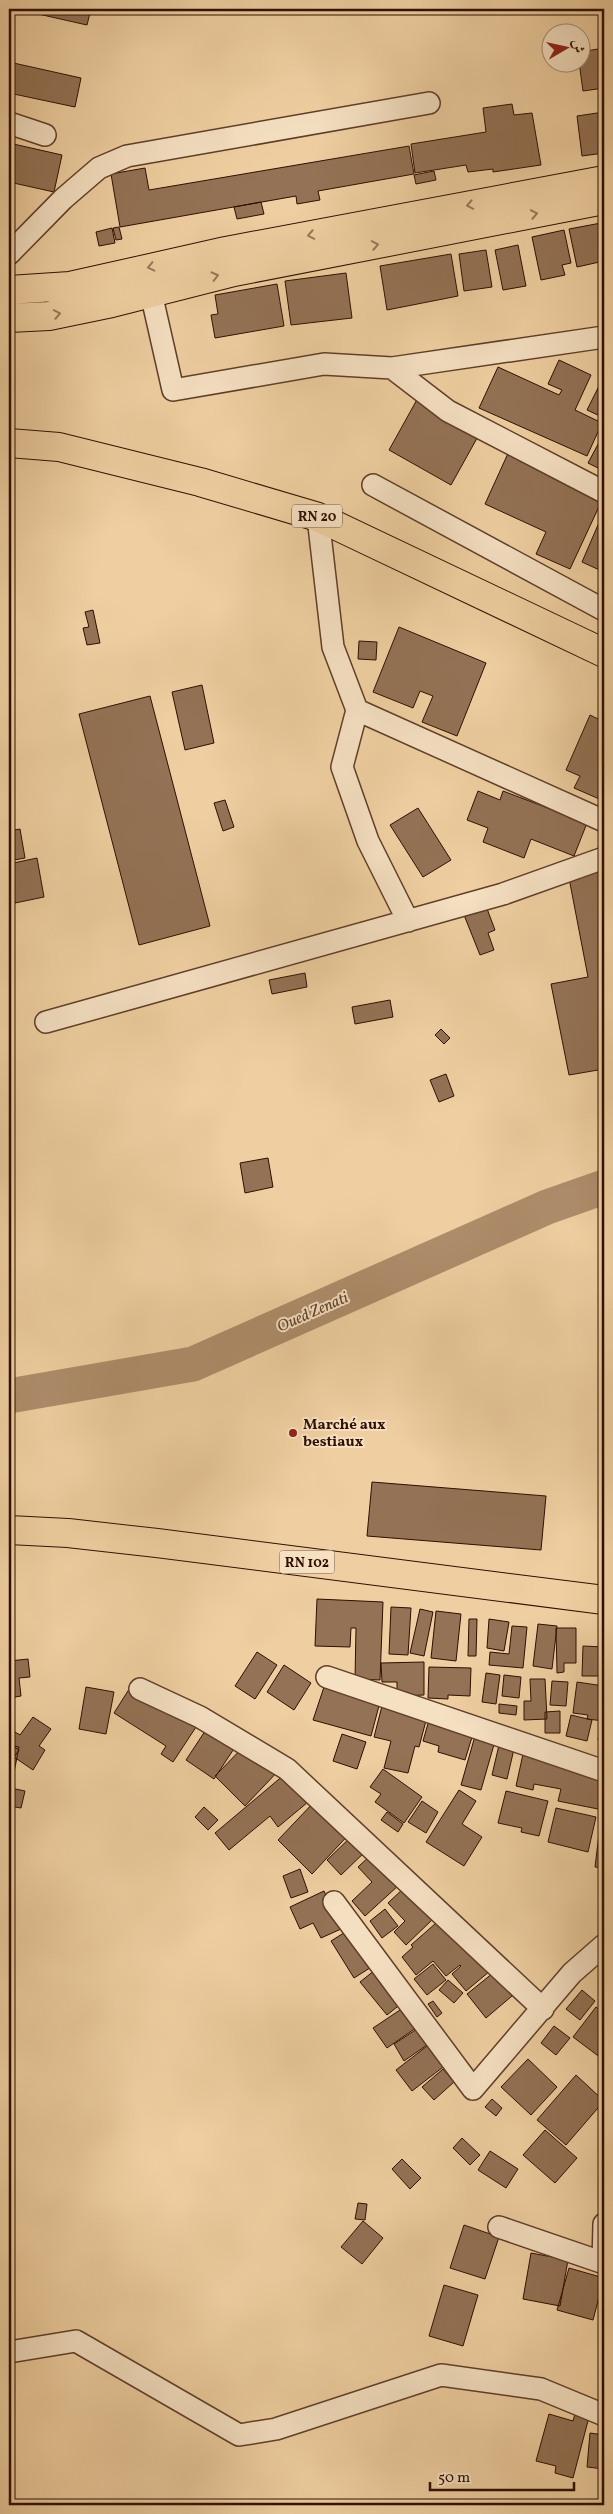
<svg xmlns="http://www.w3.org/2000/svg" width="613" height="2514" viewBox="0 0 613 2514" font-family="Vollkorn,Amiri,serif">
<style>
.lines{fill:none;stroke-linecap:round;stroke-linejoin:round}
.river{stroke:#ae8d6b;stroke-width:35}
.building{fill:#937255;stroke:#2f0e02}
.minor-casing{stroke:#5f3e2a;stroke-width:24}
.major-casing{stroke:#2f0e02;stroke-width:30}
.minor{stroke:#f5e0c2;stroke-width:21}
.major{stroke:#efcfa1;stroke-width:28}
.oneway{stroke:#997859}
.poi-dot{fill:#8f2418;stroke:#f5e0c2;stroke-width:2}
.labels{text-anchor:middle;stroke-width:4;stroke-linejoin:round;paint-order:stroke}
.shield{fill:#f5e0c2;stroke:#6a4d3c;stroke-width:1}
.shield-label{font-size:14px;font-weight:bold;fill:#2f0e02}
.poi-label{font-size:15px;font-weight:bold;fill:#2f0e02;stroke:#f5e0c2;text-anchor:start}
.water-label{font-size:16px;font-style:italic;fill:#62412c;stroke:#f5e0c2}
</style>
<rect width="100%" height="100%" fill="#efcfa1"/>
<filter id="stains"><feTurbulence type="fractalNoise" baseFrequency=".004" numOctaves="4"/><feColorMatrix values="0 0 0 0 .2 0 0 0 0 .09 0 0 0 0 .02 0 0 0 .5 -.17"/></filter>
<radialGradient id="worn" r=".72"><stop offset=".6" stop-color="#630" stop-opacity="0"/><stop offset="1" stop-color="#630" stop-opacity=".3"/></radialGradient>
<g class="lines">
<path class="river" d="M9 1396 193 1364 547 1207 604 1187"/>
</g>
<path class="building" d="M16 9H91L87 25Z
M604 48V88L583 91 579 62H580V52Z
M9 62 81 78 75 107 9 93Z
M512 104 514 115 532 113 541 165 493 172V169L468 172 466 165 415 173 411 144 486 132 483 108Z
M604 112V153L582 156 577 116Z
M9 143 62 155 54 192 9 182Z
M409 146 414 174 318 191 320 200 297 204 296 196 120 227 111 174 145 168 149 190Z
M434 171 436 180 416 184 414 175Z
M261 202 264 214 237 219 234 207Z
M601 223 604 240V261L577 267 569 229Z
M119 227 122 239 116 240 113 228Z
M112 228 115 243 99 246 96 232Z
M564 230 571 263 562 265 565 275 541 280 532 237Z
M518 245 526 286 503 290 495 250Z
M486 250 492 287 464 291 459 254Z
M451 254 458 296 387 310 380 266Z
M346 273 352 318 291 325 285 281Z
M277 284 284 326 215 338 211 315 218 314 215 295Z
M559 360 591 375 575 410 602 423 587 456 479 408 498 367 559 395 562 390 548 384Z
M602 380 604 381V413L602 412 600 416 587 410Z
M419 396 481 431 451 485 389 450Z
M604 433V471L588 463Z
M510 449 603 498 570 569 536 554 546 532 485 504Z
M604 511V572L582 562Z
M93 610 100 643 87 645 83 628 89 627 85 612Z
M399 627 486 663 457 736 422 722 433 696 420 691 413 708 373 692Z
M359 641 377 642 376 660 358 659Z
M202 685 214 743 185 750 172 692Z
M150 696 210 926 139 945 79 714Z
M590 715 604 722V801L574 788 580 776 566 770Z
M478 791 500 800 503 791 587 823 574 856 531 839 524 858 483 842 488 828 467 820Z
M225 800 234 827 223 831 214 803Z
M418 808 451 860 423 877 390 825Z
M20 829 25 858 9 861V831Z
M37 858 44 897 15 903 9 864Z
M604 871V887L600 888 604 911V1069L569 1075 551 984 588 977 569 878Z
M486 906 495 930 488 933 494 950 480 955 464 915Z
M305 973 307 987 272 994 269 980Z
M390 1000 393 1017 355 1024 352 1007Z
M441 1029 450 1038 444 1044 435 1035Z
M446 1074 454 1096 439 1102 430 1080Z
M268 1158 273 1187 245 1193 240 1163Z
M372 1482 546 1496 541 1550 367 1536Z
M317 1599 383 1602 380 1680 355 1679 356 1628H351L350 1647 315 1646Z
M391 1607 411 1608 408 1655 389 1654Z
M420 1609 433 1612 424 1656 410 1653Z
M436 1611 461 1614 456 1661 431 1658Z
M469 1619H477L476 1656H468Z
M489 1619 509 1622 504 1651 487 1648Z
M538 1624 557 1626 552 1669 533 1666Z
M512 1626 527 1627 523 1668 489 1665 490 1652 509 1654Z
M556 1628H576V1663H564V1672L557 1673Z
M583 1646 604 1647V1676H582Z
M257 1652 277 1665 255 1699 235 1686Z
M28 1659 30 1677 19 1678 21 1696 9 1698V1661Z
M424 1662V1695L397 1696V1682H382L381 1663Z
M284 1665 311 1683 294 1710 267 1692Z
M429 1667 471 1668 470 1696 448 1695V1699L428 1698Z
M486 1673 500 1675 496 1704 482 1702Z
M504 1675 521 1677 519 1698 502 1696Z
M530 1679H545L547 1719 524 1720V1701H531Z
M552 1681 568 1682 566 1706 550 1705Z
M577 1682 604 1686V1721L587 1719 588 1715 573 1713Z
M133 1683 198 1724 173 1762 161 1754 166 1746 114 1713Z
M86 1687 114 1692 106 1734 79 1729Z
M324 1687 380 1702 371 1736 313 1720Z
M499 1704 517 1706 516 1715 499 1713Z
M382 1706 427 1717 419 1747 415 1746 408 1773 384 1768 391 1741 374 1737Z
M560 1711V1733H545V1712Z
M571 1715 592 1720 587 1741 566 1736Z
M33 1717 51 1729 39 1746 45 1750 33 1770 14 1757 19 1750 9 1744V1741L15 1732 20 1735Z
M213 1719 241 1738 214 1779 186 1760Z
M429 1720 473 1734 465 1760 438 1752 439 1746 423 1741Z
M600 1727 604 1728V1740H598Z
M342 1734 366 1742 357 1769 333 1761Z
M475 1736 495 1741 481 1790 461 1785Z
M251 1739 281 1768 245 1806 215 1776Z
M9 1745 19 1747 11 1788 25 1791 21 1808 9 1806Z
M499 1745 514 1749 507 1779 492 1775Z
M523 1754 604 1780 603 1810 558 1801 561 1789 534 1784 533 1790 516 1786Z
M291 1769 314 1797 278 1827 270 1816 229 1850 215 1833Z
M383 1769 422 1797 404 1823 375 1802 381 1794 370 1787Z
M459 1790 476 1801 462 1824 482 1837 464 1866 426 1842Z
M506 1791 548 1801 539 1836 521 1832 522 1828 498 1823Z
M315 1801 353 1830 312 1874 278 1840Z
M422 1801 438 1812 426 1833 408 1822Z
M204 1807 218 1820 208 1830 195 1817Z
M556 1808 596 1817 588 1852 548 1842Z
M387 1812 403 1824 398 1832 381 1820Z
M600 1826 604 1827V1868L595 1867Z
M354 1834 368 1849 341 1875 327 1860Z
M372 1854 399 1885 365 1916 352 1901 372 1882 358 1867Z
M300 1869 308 1892 291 1898 283 1876Z
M404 1888 433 1919 406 1945 394 1932 405 1921 388 1903Z
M324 1891 341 1929 321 1938 313 1923 300 1929 290 1907Z
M385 1909 398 1926 382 1938 370 1921Z
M444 1916 490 1971 466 1991 452 1974 461 1966 460 1965 446 1976 433 1961 416 1975 402 1957 413 1947 411 1945Z
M350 1929 373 1966 354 1978 331 1941Z
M433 1964 446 1980 427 1995 414 1979Z
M375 1970 402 2003 387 2015 360 1982Z
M493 1973 512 1996 486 2018 467 1994Z
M448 1980 463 1993 454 2003 439 1990Z
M582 1990 595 2001 580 2020 566 2009Z
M433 2001 442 2013 437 2017 428 2004Z
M406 2006 420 2025 387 2048 373 2028Z
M596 2007 604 2013V2054L601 2058 573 2037Z
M554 2026 570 2038 556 2055 541 2043Z
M417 2029 427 2045 404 2061 394 2044Z
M431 2043 447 2064 412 2091 396 2070Z
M528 2059 557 2087 531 2115 501 2087Z
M443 2069 454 2082 434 2100 422 2087Z
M576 2075 604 2101 566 2145 537 2120Z
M492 2099 502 2108 496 2116 485 2107Z
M545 2130 577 2158 555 2183 523 2155Z
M462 2138 480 2155 470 2165 453 2148Z
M490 2151 518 2169 506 2188 478 2170Z
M402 2159 421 2178 410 2189 392 2169Z
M358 2203 367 2204 365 2220 355 2219Z
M363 2221 383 2238 362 2264 341 2247Z
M464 2225 499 2237 485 2279 450 2268Z
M531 2253 568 2260 560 2306 523 2299Z
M569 2268 604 2278 593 2320 557 2310Z
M444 2285 478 2295 463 2346 429 2336Z
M549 2414 573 2421 575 2414 589 2417 573 2478 555 2473 556 2466 536 2461Z
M590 2433 604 2435V2469L587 2467Z"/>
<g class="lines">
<defs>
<path id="minor" d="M9 123 45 135
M9 254 63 199 99 168 127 156 429 103
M151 293 173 390 324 364 392 368 604 337
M392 368 448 411 604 492
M373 485 604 610
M318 517 333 647 357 710 604 821
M357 710 342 767 368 841 408 921
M46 1022 503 894 604 858
M327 1677 604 1771
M140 1689 200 1717 287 1769 543 2009
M334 1902 473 2089 572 1973 604 1945
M499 2227 604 2263
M603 2262 604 2224
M9 2352 76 2341 239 2435 276 2429 441 2375 541 2389 604 2415"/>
<path id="major" d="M9 290 70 286 226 251 604 180
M9 318 49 316 112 303 234 272 604 200
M9 443 59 447 200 482 318 517 604 653
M9 1530 68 1533 157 1543 604 1600"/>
</defs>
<use href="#minor" class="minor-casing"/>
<use href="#major" class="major-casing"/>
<use href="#minor" class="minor"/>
<use href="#major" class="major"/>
</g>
<defs><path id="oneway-chevron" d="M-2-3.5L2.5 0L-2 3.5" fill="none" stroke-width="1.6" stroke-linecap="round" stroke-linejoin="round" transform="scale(1.25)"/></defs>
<g class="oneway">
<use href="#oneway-chevron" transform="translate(470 205) rotate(169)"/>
<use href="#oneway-chevron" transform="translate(534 214) rotate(-11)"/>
<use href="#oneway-chevron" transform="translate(311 235) rotate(169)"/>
<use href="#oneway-chevron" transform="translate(375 245) rotate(-11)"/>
<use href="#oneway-chevron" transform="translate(151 267) rotate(167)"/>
<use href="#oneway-chevron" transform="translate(215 276) rotate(-14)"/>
<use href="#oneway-chevron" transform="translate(57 314) rotate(-11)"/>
</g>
<circle class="poi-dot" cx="293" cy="1433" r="5"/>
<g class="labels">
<g class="shield">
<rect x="292" y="504.5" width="50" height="23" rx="4"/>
<rect x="279.5" y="1550.5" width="55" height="23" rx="4"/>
</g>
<g class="shield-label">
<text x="317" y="521">RN 20</text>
<text x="307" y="1567">RN 102</text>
</g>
<g class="poi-label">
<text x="303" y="1429">Marché aux<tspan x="303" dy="17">bestiaux</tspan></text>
</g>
<g class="water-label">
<text transform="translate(312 1311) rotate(-24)" y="6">Oued Zenati</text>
</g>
</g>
<rect width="613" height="2514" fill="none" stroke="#efcfa1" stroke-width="30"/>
<rect x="10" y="10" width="593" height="2494" fill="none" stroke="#2f0e02" stroke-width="2.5"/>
<rect x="15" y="15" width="583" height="2484" fill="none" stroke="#2f0e02"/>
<g transform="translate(566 48) rotate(81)"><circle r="24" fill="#f5e0c2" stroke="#a68c75"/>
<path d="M0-4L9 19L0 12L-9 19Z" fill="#8f2418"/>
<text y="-8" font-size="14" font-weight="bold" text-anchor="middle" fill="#2f0e02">ش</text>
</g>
<path d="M430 2482v8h144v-8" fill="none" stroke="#2f0e02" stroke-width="2.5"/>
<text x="438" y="2482" font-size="15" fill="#2f0e02" stroke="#f5e0c2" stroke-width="4" paint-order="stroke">50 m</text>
<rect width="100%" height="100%" filter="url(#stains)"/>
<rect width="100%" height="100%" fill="url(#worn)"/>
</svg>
